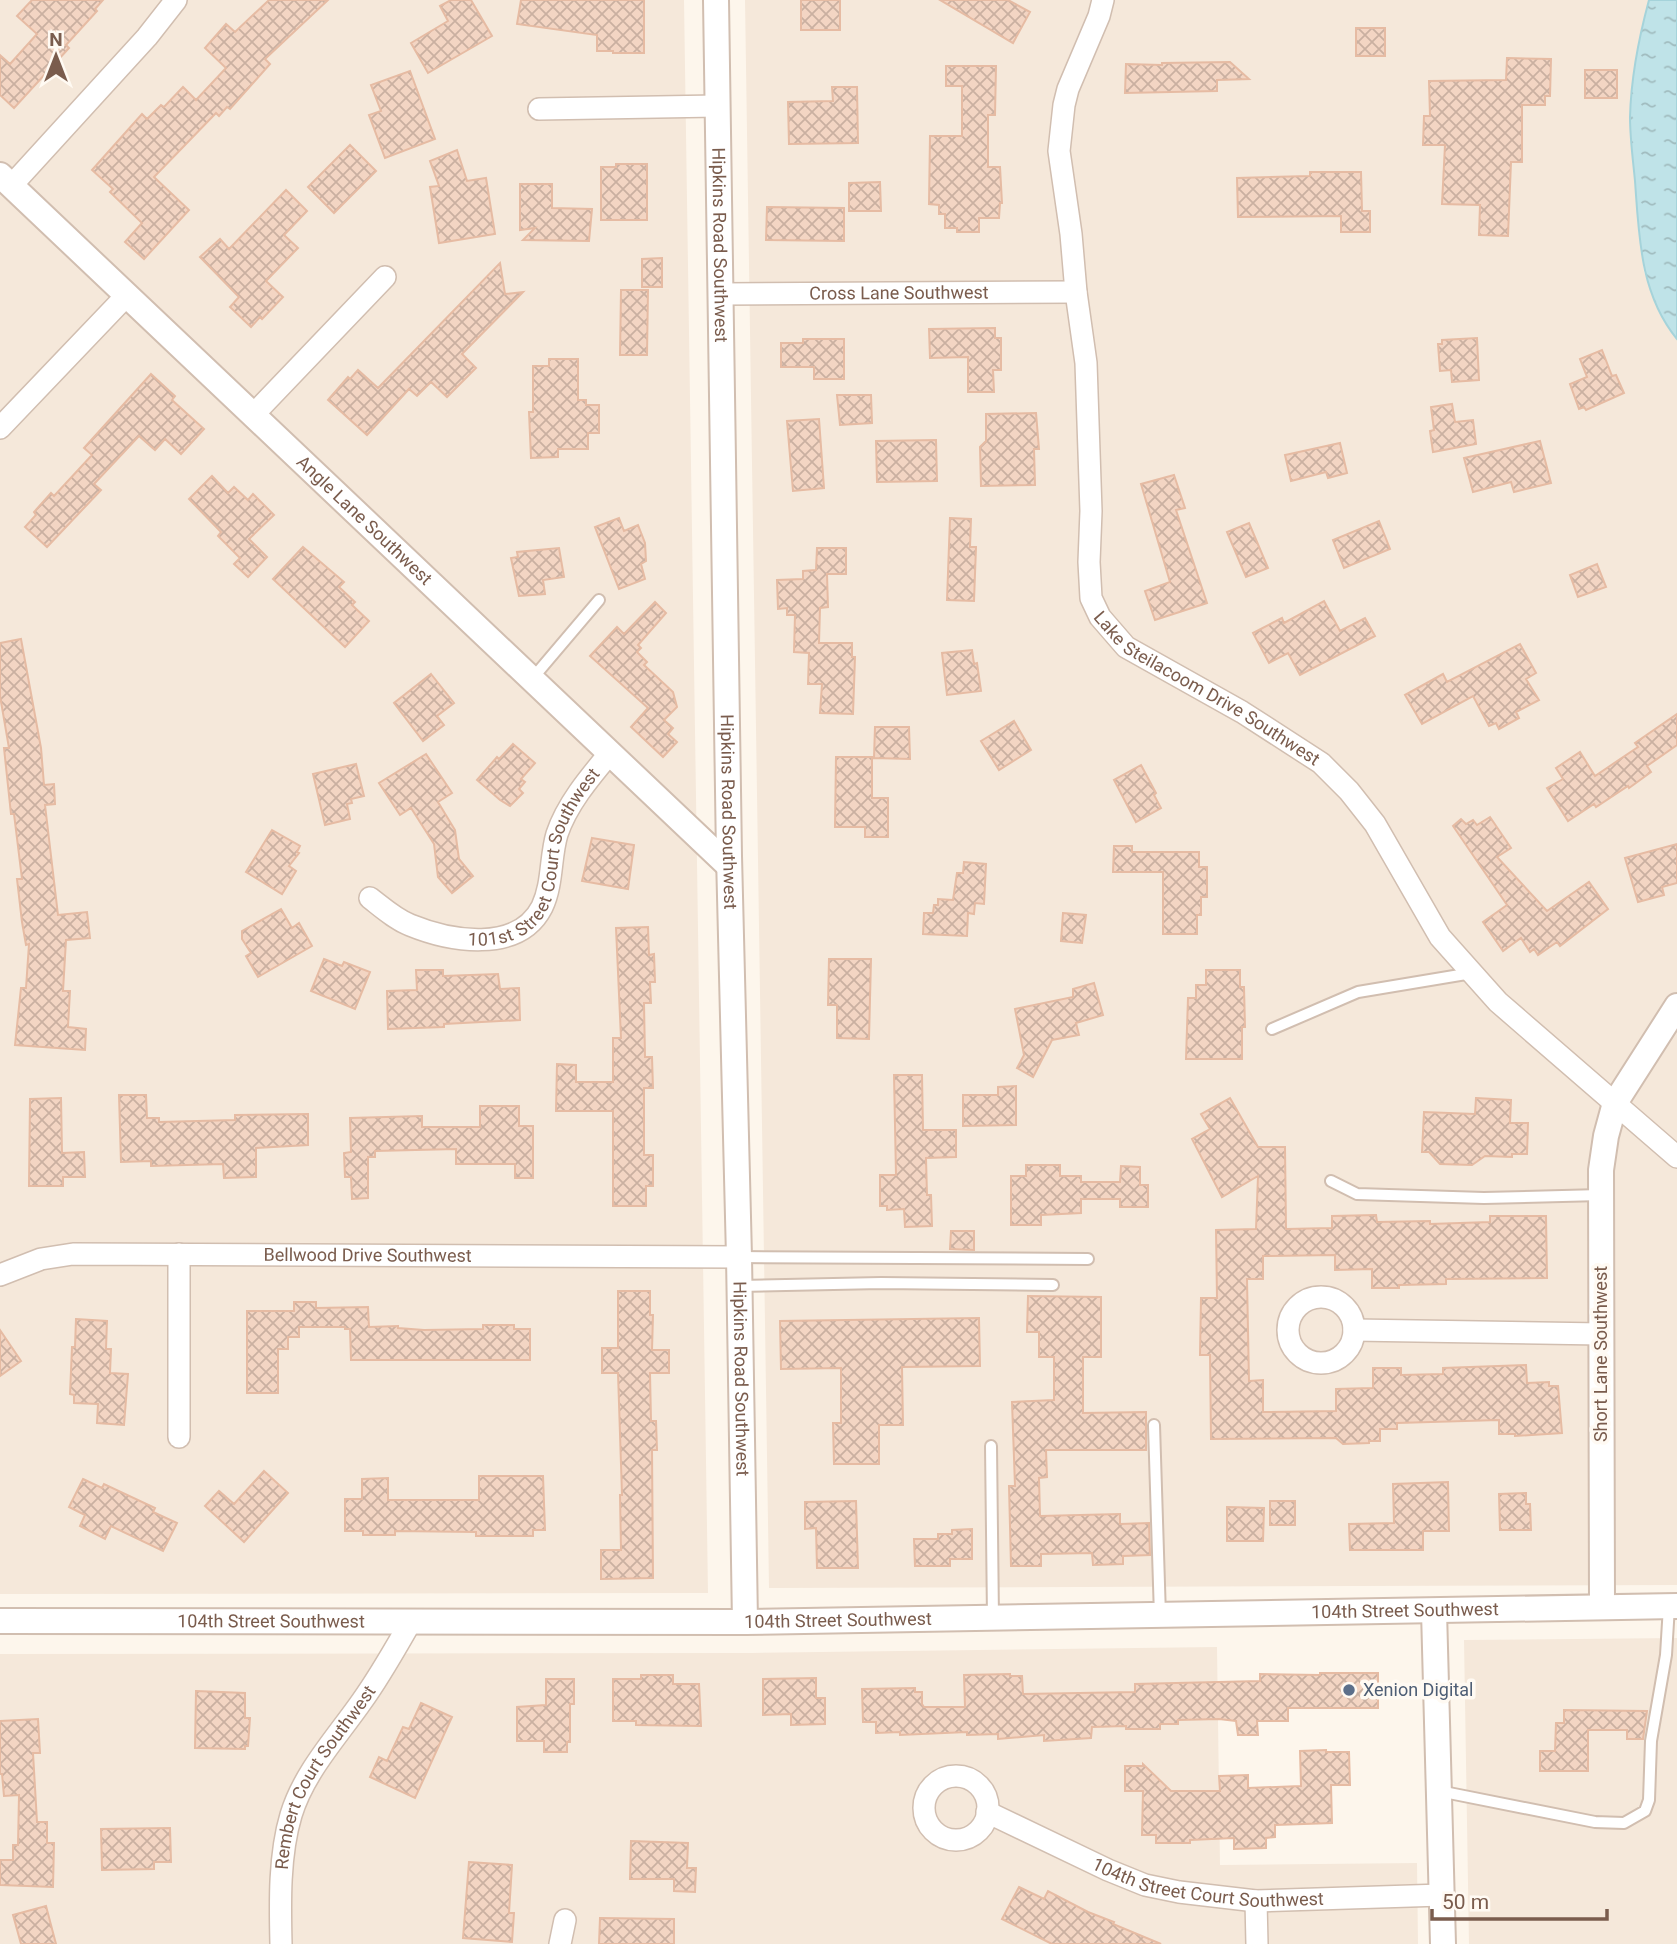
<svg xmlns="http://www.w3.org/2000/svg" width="1677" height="1944" viewBox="0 0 1677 1944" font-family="Roboto,sans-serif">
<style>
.residential{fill:#f5e8da}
.water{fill:url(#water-ripples);stroke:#a5d3da;stroke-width:2}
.building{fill:url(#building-cross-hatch);stroke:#e6bba3;stroke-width:2}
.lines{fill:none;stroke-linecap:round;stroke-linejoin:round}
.service-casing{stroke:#d1beb0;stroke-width:14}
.minor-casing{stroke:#d1beb0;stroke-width:24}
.tertiary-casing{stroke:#d1beb0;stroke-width:28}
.service{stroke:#fff;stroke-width:10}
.minor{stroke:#fff;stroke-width:21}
.tertiary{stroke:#fff;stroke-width:24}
.service-dot{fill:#5c6f8a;stroke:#fffaf3;stroke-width:2.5}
.labels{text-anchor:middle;stroke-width:7;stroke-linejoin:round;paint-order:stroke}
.street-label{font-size:18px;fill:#7a5c4d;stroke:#fffaf3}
.service-label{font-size:18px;fill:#4e5e75;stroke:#fffaf3;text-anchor:start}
</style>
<defs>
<pattern id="water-ripples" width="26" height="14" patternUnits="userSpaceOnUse" patternTransform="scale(1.75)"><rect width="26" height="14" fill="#bfe3e8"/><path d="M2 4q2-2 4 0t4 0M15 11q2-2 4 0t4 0" fill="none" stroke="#a0bbbe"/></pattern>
<pattern id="building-cross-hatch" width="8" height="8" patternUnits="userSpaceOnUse" patternTransform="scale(1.75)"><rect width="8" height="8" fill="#f3d5c3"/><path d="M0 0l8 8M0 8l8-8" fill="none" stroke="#cab0a1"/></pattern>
</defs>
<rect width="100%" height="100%" fill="#fdf6ec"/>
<path class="residential" d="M0 0H684L708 1593 0 1594Z
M745 0H1649L1637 55 1630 117 1639 235 1644 272 1667 326 1677 339V1585L769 1588Z
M1677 1638V1944H1469L1464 1640Z
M1217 1647 1220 1865 1417 1863 1418 1944H0V1654L752 1653Z"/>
<path class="water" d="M1649 0H1677V339C1640 294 1639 236 1635 181 1633 160 1630 138 1630 117 1631 78 1639 37 1649 0Z"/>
<path class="building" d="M32 0H103L95 9 97 11 66 45 69 48 14 108 0 95V55L10 64 37 34 17 16Z
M269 0H328L265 59 270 64 230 109 227 107 219 116 216 113 154 177 189 210 144 259 125 242 142 223 110 192 113 189 92 170 142 114 147 119 161 105 164 107 183 87 196 100 226 68 205 48 226 24 235 32Z
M451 0H471L492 36 428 73 411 43 448 21 440 6Z
M521 0H644V53H613V51H597V35L517 24Z
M801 0H840V30H801Z
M940 0H1008L1030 12 1013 43Z
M1356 28H1385V56H1356Z
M1507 58 1551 59 1550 96H1545V105H1522V162H1511L1508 236 1479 235 1480 205 1442 204 1445 145H1423L1424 116H1430L1429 81 1506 80Z
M1230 62 1249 79 1217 80V91L1125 93 1126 64 1162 65V63Z
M946 66H996L995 115H988V167H1000L1002 203H1000L999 218H979V232H957V228H945V214H939V205L929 204 930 136H962V86H946Z
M1585 70H1617V98H1585Z
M410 71 435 139 385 158 369 115 381 111 371 85Z
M832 87H857L858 143 789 144 788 102 833 101Z
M350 145 376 171 334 213 308 187Z
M457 150 467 181 486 178 495 234 439 243 430 187 439 186 430 161Z
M616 164H647V220H601V167H616Z
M1310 172H1361L1362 211H1370V232H1341V216L1238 217 1237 178 1310 176Z
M880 182 881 211H849V183Z
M520 184H552V208L592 209 589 241 523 240 535 228 520 230Z
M286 190 307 211 284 235 298 248 266 281 283 297 262 319 260 317 251 327 230 307 239 297 200 257 220 239 229 249Z
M767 207 844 208V241L766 240Z
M662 258V287H642V259Z
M500 263 505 294 523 292 462 354 476 368 447 397 431 382 417 396 409 389 367 435 328 400 348 377 350 379 358 370 378 388Z
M621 290H648L647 355H620Z
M995 328V338H1001V370H993L994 392H968V357L930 358 929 329Z
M1477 338 1479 380 1452 382 1451 370 1440 371 1438 344H1442V340Z
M803 339H844V379H814V367H781V343H803Z
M1602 350 1612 376 1616 375 1624 393 1586 410 1584 407 1579 409 1570 384 1587 377 1580 359Z
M549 359H578V400H586V405H599V433H588V449H558V457L531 458 529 412H533V366H549Z
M151 374 175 396 172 400 204 429 181 454 165 439 155 450 139 436 94 484 101 490 47 547 25 527 36 515 34 512 51 493 54 496 92 455 84 448Z
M837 395H871L872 423 840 425Z
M1452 404 1455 422 1473 420 1476 444 1433 452 1430 431 1434 430 1431 407Z
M1036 413 1039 449H1034L1035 485 981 486 980 447 986 441V414Z
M819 419 824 488 793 491 787 421Z
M936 440 937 481 877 482 876 441Z
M1540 441 1551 483 1514 492 1511 482 1473 492 1464 458Z
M1340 443 1347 473 1328 478 1326 472 1291 481 1285 455Z
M1174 475 1185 508 1176 510 1207 603 1155 620 1145 591 1170 582 1141 484Z
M212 476 228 493 234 487 248 500 253 494 274 515 249 539 267 557 248 577 234 564 240 558 218 536 221 532 189 499Z
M619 518 624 531 638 525 645 543 646 561 641 564 645 579 619 589 595 527Z
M950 518 971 519 970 547H976L974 601 947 600Z
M1379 521 1390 549 1344 568 1333 540Z
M1249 523 1268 568 1246 577 1227 532Z
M303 547 344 582 339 587 355 602 352 605 369 621 345 647 273 579Z
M559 548 564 577 543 580 545 594 519 596 511 558 518 557 517 552Z
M817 548H846V574H827L828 607 820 608 819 643H852V657H855L853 714 820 713 822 684H808L809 653 794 652 795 615H787V608L778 609 777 580 803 579V571L816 570Z
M1597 564 1606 587 1578 597 1570 575Z
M1324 601 1340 631 1365 618 1375 636 1300 675 1288 653 1269 663 1253 633 1282 618 1284 623Z
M655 602 666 613 638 645 641 648 637 652 647 662 644 665 673 692 677 707 664 720 673 728 668 734 677 742 663 757 631 727 648 708 590 656 617 627 624 634Z
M21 639 41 748 44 785 54 784 55 804 45 805 58 915 87 912 90 938 66 940 63 991H70L68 1027 86 1029 85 1050 15 1045 21 988H26L29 944 26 945 22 922 17 879H22L14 814H11L4 748H9L0 696V643Z
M1520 644 1536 673 1526 679 1539 700 1516 712 1519 718 1499 729 1496 723 1489 726 1473 696 1422 724 1405 695 1443 674 1447 682Z
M972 650 974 664 977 663 981 691 947 695 942 653Z
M431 674 454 703 437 716 444 725 423 741 394 703Z
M1677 714V745L1647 766 1651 772 1629 788 1628 786 1596 807 1594 804 1568 821 1547 788 1563 779 1556 768 1580 752 1595 776 1638 747 1635 743Z
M1014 721 1031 750 999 770 981 741Z
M875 727H909L910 759 874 758Z
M513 744 535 763 521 779 525 782 519 789 523 793 510 806 500 800 477 780 497 757 499 759Z
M426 754 452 793 438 802 455 830 459 859 473 876 452 893 438 877 434 844 411 808 400 815 379 783Z
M836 757H872V798H888V837H865V827H835Z
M356 764 364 796 351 799 352 803 347 804 350 819 325 825 313 774Z
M1141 765 1156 793 1154 795 1161 808 1136 822 1114 780Z
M1490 817 1511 848 1497 857 1547 911 1589 882 1608 909 1560 946 1557 942 1538 955 1534 949 1530 952 1521 938 1503 951 1483 922 1507 905 1453 826 1461 819 1466 824 1473 820 1477 825Z
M272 830 300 846 297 852 299 853 289 866 296 871 282 894 246 872Z
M592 838 634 845 628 889 582 881Z
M1677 844V883L1662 887 1664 895 1638 902 1625 858Z
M1114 846H1132V852H1199V867H1207V897H1201V915H1197V934H1163V872H1113Z
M964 862 986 864 984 904 975 903 974 914 968 913 967 936 923 934 924 913H933L934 905H938V899L953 900 957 873H963Z
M281 909 292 928 299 923 312 946 258 977 246 956 251 953 242 939V931Z
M1063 913 1086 915 1082 943 1061 941Z
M648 927 649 955 654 954 655 982H650L651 1003H644L645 1057H652L653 1088H644V1155H653V1186H646V1206H613V1111H556L557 1064 576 1065V1082H613V1038H621L616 928Z
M324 959 342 966 344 962 370 972 355 1009 311 991Z
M829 959H871L869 1039 837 1038V1005H828Z
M416 970H443V976L498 974 500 989 519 988 520 1020 444 1024V1027L388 1029 387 991 417 990Z
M1206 970H1240V987H1244L1245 1027H1242V1059H1186L1188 998H1196V985H1206Z
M1094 983 1103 1015 1076 1023 1079 1035 1052 1040 1033 1077 1017 1068 1024 1055 1015 1009 1073 997V989Z
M894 1075H922L923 1130H956V1157L926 1158 927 1195H931L932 1226 905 1227 904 1209 887 1210V1206H880V1175H896Z
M1016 1086V1125L963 1126V1095H998V1087Z
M119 1095H146L147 1118H159V1122L235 1120V1115L308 1114V1145L256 1148V1177L224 1178 223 1164 151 1166V1161L121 1162Z
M61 1098 62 1153 84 1152 85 1177H63V1186H29L30 1099Z
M1230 1098 1258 1147H1285L1286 1229 1332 1228V1216L1376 1215 1377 1222 1430 1221V1224L1490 1222V1216H1546L1547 1278 1446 1279V1284L1399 1285V1288H1372V1269L1335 1270V1255L1263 1256V1279H1247L1249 1381 1263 1380V1412L1336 1411V1389L1373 1388V1368H1401V1375L1443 1374V1368L1526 1365 1527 1383 1549 1382V1386H1558L1562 1433 1515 1436V1434H1499V1420L1397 1423V1429H1380V1441H1369V1443L1343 1444 1336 1438 1211 1439 1210 1355H1200L1201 1298H1217L1216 1230 1256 1229 1258 1176 1222 1197 1192 1139 1210 1129 1201 1114Z
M1476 1098 1511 1100 1510 1123H1528L1527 1154H1512V1157L1485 1156 1472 1165 1440 1164 1429 1152H1422L1424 1112 1475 1114Z
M480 1106H519V1126H533V1178H515V1164H456V1149L375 1151V1157H368V1198L352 1199 351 1177H345L344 1153 351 1152 350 1118 422 1116V1127H480Z
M1026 1165H1060V1176H1081V1182H1120L1121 1166 1140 1167V1185H1148V1207H1120V1199H1081V1213L1041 1215V1225H1011V1176H1026Z
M951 1231H974V1250L950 1249Z
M618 1291H650V1315H653L652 1350H669V1373H650L651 1421H656L657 1450H652L653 1578 601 1579V1550H621L620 1495H622L618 1373H602V1348H618Z
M1028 1296 1101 1297V1357H1083V1413L1146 1412V1450H1046L1047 1477 1039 1478 1040 1516 1120 1514V1524L1149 1523 1150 1555 1123 1556V1564L1093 1565 1092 1553 1041 1554V1566H1011L1009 1486H1015L1012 1402 1054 1400V1357H1039V1332H1027Z
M294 1302H316V1308L368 1307 369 1327 398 1326V1328L424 1330 483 1329V1325H514V1329H530V1360H351L350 1329H345V1327H299V1337H288V1349H278V1393H247V1311H294Z
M979 1318 980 1366 902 1367 903 1425H879V1464H834L833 1423H841V1368L781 1369 780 1321Z
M76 1319 107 1321 106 1349H111L110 1373 128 1374 124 1425 97 1423 98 1404 74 1403V1395L70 1394 72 1347H75Z
M0 1330 21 1361 0 1376Z
M264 1471 288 1493 244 1542 205 1506 219 1491 234 1504Z
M479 1476H543L545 1530H533V1536H476V1532L395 1531V1535H363V1531H345V1499H362V1479L388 1478V1500H479Z
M83 1479 102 1488 104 1484 155 1508 153 1512 177 1523 163 1551 111 1526 105 1539 80 1526 85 1515 69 1507Z
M1448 1482 1449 1531H1423V1550H1350L1349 1524 1394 1523 1393 1484Z
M1526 1493V1504H1530L1531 1530H1500L1499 1494Z
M856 1501 858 1568H817L816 1528 805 1529V1502Z
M1270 1501H1295V1525H1270Z
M1227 1507 1264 1508 1263 1541H1227Z
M972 1529V1559H950V1566H915L914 1539H938V1534H952V1530Z
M1320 1673H1378V1708H1288V1721H1257L1258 1735H1238L1236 1721 1219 1719 1178 1720V1724H1160V1729H1126V1726L1092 1727 1091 1738 1044 1741V1735L998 1739V1734L967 1735V1732L900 1735V1732L876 1733V1722H863L862 1689 915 1688V1692H922V1704L924 1707H965L964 1675 1010 1674V1676H1022L1023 1694 1135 1692V1684L1260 1681V1674L1320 1675Z
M641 1675H673V1684H699L701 1726 636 1725V1721H613V1679H641Z
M816 1678V1698H825V1724L791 1725V1714L763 1715V1679Z
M546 1679H574V1704H570V1742H567V1752H544V1741H517V1707L546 1705Z
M196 1691 245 1693V1718H250L248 1746H245V1749L195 1748Z
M421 1703 452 1717 415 1798 370 1777 379 1757 387 1761 403 1727 409 1729Z
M1564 1710 1647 1711 1643 1739H1627V1730H1588V1771H1540V1751H1555L1556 1723H1564Z
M38 1719 40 1753H33L37 1822H47V1843H54L53 1887 0 1885V1860H13V1845H18L19 1795 4 1796 2 1774H0V1721Z
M1326 1750V1752H1349L1350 1785H1331L1332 1823 1275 1825V1837L1266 1838V1848L1234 1849V1838L1190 1840V1843H1156V1835H1142L1143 1791H1125V1766H1143V1764L1171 1791H1220L1219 1776 1248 1775V1788L1301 1786 1300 1751Z
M170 1828 171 1862H154V1869L102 1870 101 1829Z
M631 1841 688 1843 687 1868H696L695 1892 674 1891V1879H630Z
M469 1862 512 1865 509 1913H514L512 1942 463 1938Z
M1019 1887 1044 1899 1048 1891 1088 1912 1114 1922 1113 1924 1161 1944H1052L1002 1919Z
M46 1906 56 1944H21L13 1915Z
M600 1918 674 1919V1944H599Z"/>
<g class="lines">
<defs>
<path id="service" d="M532 679 599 600
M1272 1029 1358 992 1472 973
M1331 1181 1357 1194 1484 1198 1601 1195
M739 1257 1088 1259
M739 1286 881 1283 1053 1285
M1154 1425 1160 1616
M991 1446 993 1618
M1439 1791 1595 1822 1624 1823 1645 1811 1649 1800 1651 1741 1666 1655 1669 1606"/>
<g id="minor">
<path id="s1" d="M1103 0 1099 16 1068 89 1064 105 1059 151 1071 234 1076 292 1086 363 1091 511 1089 562 1091 598 1100 617 1126 647 1242 712 1321 763 1349 791 1375 824 1440 937 1498 1002 1677 1157"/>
<path d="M539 109 717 106"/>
<path d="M11 186 147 37 176 0"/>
<path id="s2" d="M722 294 1076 292"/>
<path d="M253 415 385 277"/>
<path d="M0 428 127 295"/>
<path id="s3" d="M370 898C383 908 395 919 410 925 449 941 518 954 542 907 553 884 550 857 557 834 567 804 590 777 610 753"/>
<path d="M179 1254V1437"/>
<path id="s4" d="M0 1275 41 1259 73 1254 739 1257"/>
<circle cx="1321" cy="1330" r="33"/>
<path d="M1354 1330 1601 1334"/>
<circle cx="956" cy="1808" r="32"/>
<path id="s5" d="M987 1812 1108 1870 1145 1885 1179 1892 1256 1901 1442 1895"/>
<path d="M1256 1901 1257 1944"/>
<path id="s6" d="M281 1944C280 1903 279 1855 291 1815 304 1772 337 1737 362 1701 380 1676 395 1649 410 1623"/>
<path d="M560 1944 565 1920"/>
</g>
<g id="tertiary">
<path id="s7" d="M716 0 729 856 739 1257 745 1622"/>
<path id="s8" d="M0 175 729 866"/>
<path d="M1602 1606 1601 1170 1606 1136 1615 1103 1677 1006"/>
<path d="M1434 1611 1443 1944"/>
<path id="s9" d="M0 1621 745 1622 1677 1606"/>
</g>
</defs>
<use href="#service" class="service-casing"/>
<use href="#minor" class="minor-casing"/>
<use href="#tertiary" class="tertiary-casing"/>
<use href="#service" class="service"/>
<use href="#minor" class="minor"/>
<use href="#tertiary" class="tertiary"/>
</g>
<circle class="service-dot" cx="1349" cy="1690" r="7"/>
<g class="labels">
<g class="street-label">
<text dy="6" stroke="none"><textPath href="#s7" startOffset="245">Hipkins Road Southwest</textPath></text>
<text dy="6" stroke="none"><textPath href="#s2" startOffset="177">Cross Lane Southwest</textPath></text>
<text dy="6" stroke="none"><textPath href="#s8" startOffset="502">Angle Lane Southwest</textPath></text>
<text dy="6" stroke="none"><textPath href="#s1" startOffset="758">Lake Steilacoom Drive Southwest</textPath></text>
<text dy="6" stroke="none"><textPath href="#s7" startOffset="812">Hipkins Road Southwest</textPath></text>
<text dy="6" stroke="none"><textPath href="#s3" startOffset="226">101st Street Court Southwest</textPath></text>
<text dy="6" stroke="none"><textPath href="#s4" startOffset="371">Bellwood Drive Southwest</textPath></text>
<text transform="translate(1601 1354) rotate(-90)" y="6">Short Lane Southwest</text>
<text dy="6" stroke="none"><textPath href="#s7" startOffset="1379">Hipkins Road Southwest</textPath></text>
<text dy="6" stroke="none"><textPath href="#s9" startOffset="1405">104th Street Southwest</textPath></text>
<text dy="6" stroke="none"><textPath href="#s9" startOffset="838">104th Street Southwest</textPath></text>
<text dy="6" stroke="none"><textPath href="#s9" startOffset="271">104th Street Southwest</textPath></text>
<text dy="6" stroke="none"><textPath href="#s6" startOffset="178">Rembert Court Southwest</textPath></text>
<text dy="6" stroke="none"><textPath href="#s5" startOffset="236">104th Street Court Southwest</textPath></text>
</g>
<g class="service-label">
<text x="1363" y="1696">Xenion Digital</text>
</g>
</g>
<g transform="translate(56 56)" stroke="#fffaf3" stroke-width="5" paint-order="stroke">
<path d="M0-5L12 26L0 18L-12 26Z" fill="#7a5c4d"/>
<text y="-10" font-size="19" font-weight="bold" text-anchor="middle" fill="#7a5c4d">N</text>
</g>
<path d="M1432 1909v10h175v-10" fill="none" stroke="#7a5c4d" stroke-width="3.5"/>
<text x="1442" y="1909" font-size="21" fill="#7a5c4d" stroke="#fffaf3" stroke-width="5" paint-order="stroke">50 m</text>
</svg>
